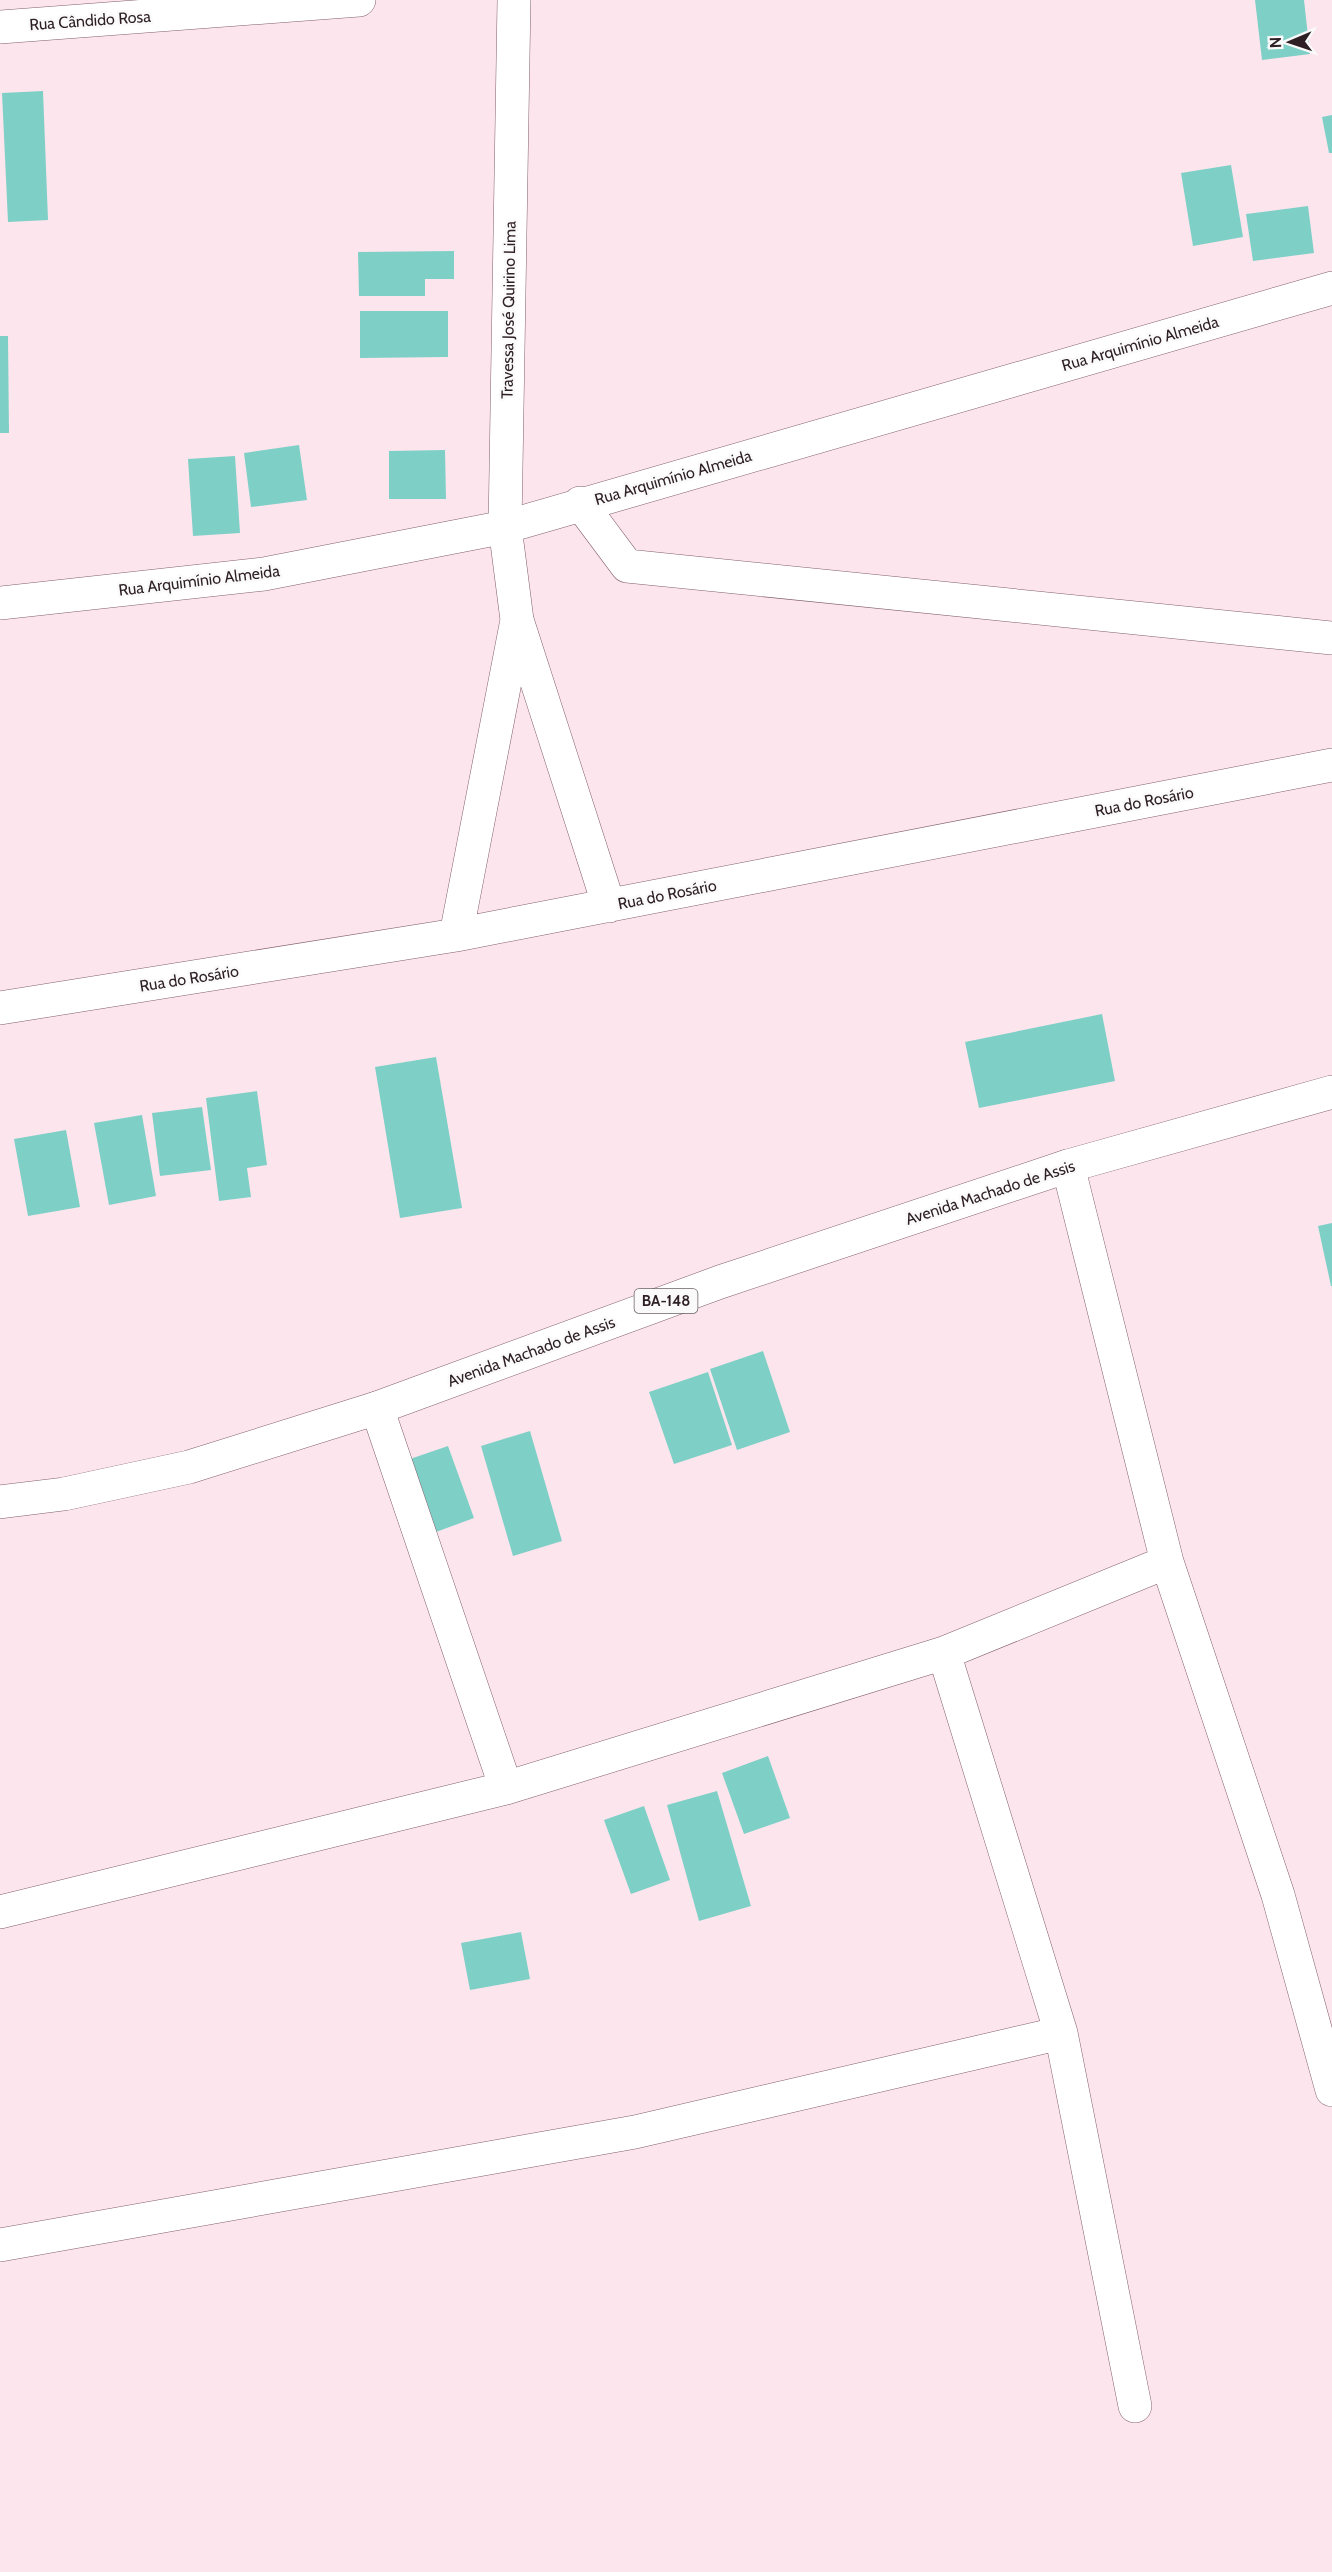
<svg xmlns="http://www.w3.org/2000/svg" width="1332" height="2572" viewBox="0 0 1332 2572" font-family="Cabin,sans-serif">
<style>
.building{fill:#7ed0c7}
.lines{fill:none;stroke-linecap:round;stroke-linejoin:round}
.street-casing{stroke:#82606c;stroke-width:34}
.primary-casing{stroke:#82606c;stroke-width:34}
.street{stroke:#fff;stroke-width:33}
.primary{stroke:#fff;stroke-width:33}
.labels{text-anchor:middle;stroke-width:5;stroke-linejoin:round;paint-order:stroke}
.shield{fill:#fafafa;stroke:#6a6164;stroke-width:1.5}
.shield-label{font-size:15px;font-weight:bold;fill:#2d1f24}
.street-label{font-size:16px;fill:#2d1f24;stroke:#fafafa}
</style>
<rect width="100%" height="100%" fill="#fde5ed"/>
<path class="building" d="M1255 0H1304L1310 54 1262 60Z
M43 91 48 220 8 222 2 93Z
M1332 115V153H1329L1322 117Z
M1231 165 1243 237 1193 246 1181 173Z
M1308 206 1314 253 1253 261 1246 214Z
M454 251V279H425V296H359L358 252Z
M360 311H448V357L360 358Z
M0 336H8L9 433H0Z
M299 445 307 500 251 507 244 453Z
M445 450 446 499H389V451Z
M235 456 240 533 193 536 188 459Z
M1102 1014 1115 1081 979 1108 965 1042Z
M436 1057 462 1208 400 1218 375 1067Z
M257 1091 267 1165 247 1168 251 1197 219 1201 206 1098Z
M202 1107 211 1170 160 1176 152 1113Z
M142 1115 156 1196 109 1205 94 1123Z
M66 1130 80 1207 28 1216 14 1139Z
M1332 1223V1286H1331L1318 1226Z
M763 1351 790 1432 737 1450 710 1369Z
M708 1372 732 1445 674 1464 649 1392Z
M530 1431 562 1541 513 1556 481 1446Z
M448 1446 474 1518 436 1532 410 1459Z
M768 1756 790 1818 744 1834 722 1773Z
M717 1791 751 1906 699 1921 667 1805Z
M644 1806 670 1880 631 1894 604 1820Z
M521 1932 530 1979 470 1990 461 1943Z"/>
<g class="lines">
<defs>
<path id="street" d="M514 0 505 527 517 620
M0 27 359 0
M580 503 627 566 1332 638
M0 603 264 574 505 527 1332 288
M456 935 517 620 609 906
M0 1008 456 935 1332 765
M1068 1166 1167 1562 1278 1895 1332 2090
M377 1408 506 1788
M944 1653 1061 2033 1135 2406
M0 1912 506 1788 944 1653 1167 1562
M0 2245 635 2132 1061 2033"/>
<path id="primary" d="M0 1502 64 1494 189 1467 377 1408 720 1282 1068 1166 1332 1092"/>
</defs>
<use href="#street" class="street-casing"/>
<use href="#primary" class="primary-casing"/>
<use href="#street" class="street"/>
<use href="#primary" class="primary"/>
</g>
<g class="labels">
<rect class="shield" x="634.5" y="1289" width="63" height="24" rx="4.5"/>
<g class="shield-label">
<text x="666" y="1306">BA-148</text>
</g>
<g class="street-label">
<text transform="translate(90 20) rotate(-4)" y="6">Rua Cândido Rosa</text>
<text transform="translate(508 310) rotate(-89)" y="6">Travessa José Quirino Lima</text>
<text transform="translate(1140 343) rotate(-16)" y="6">Rua Arquimínio Almeida</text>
<text transform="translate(673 477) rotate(-16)" y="6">Rua Arquimínio Almeida</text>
<text transform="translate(199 580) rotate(-7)" y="6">Rua Arquimínio Almeida</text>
<text transform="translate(1144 801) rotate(-11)" y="6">Rua do Rosário</text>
<text transform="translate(667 894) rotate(-11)" y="6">Rua do Rosário</text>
<text transform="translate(189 978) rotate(-9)" y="6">Rua do Rosário</text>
<text transform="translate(990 1192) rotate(-18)" y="6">Avenida Machado de Assis</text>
<text transform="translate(531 1351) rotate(-20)" y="6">Avenida Machado de Assis</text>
</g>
</g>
<g transform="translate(1290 42) rotate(268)" stroke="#fafafa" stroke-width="4.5" paint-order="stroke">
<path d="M0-4.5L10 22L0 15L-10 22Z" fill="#2d1f24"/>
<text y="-9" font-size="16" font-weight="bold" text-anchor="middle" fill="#2d1f24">N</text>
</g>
</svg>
